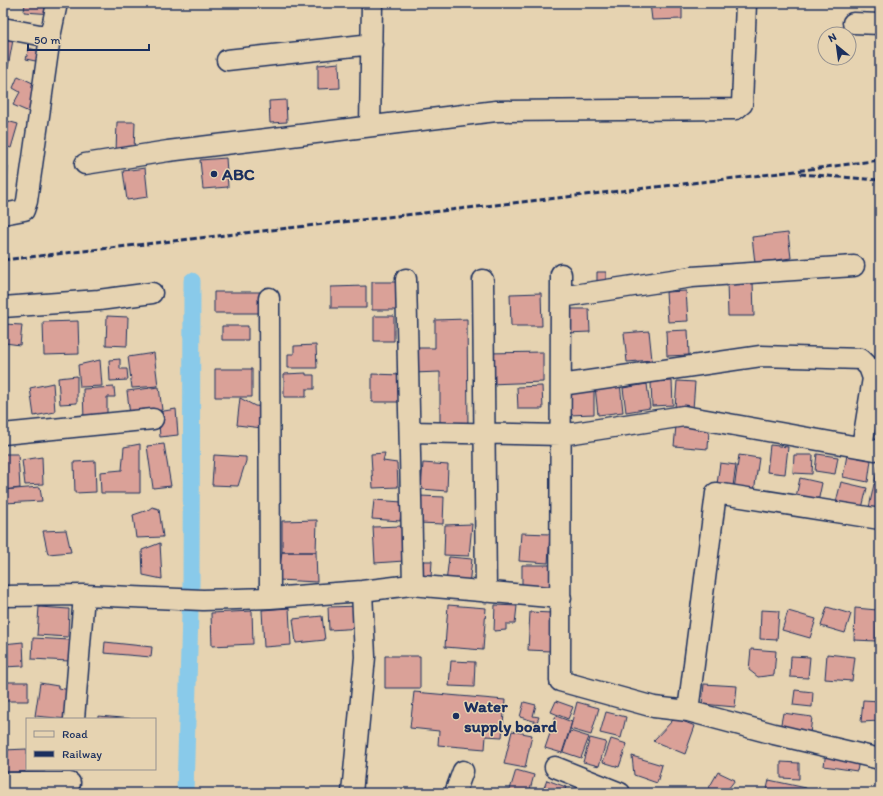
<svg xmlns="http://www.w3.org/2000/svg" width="883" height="796" viewBox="0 0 883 796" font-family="Itim,sans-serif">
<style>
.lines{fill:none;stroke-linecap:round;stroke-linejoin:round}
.canal{stroke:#89caea;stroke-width:17}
.building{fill:#daa198;stroke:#1b2f5e}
.minor-casing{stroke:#1b2f5e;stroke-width:23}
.minor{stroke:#e6d3b1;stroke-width:20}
.rail{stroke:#1b2f5e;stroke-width:3;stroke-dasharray:6 3;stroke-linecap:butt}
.poi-dot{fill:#1b2f5e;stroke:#e6d3b1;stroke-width:1.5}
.labels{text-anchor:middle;stroke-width:3;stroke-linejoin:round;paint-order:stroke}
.poi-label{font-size:17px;font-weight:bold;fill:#1b2f5e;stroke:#e6d3b1;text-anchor:start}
</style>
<rect width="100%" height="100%" fill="#e6d3b1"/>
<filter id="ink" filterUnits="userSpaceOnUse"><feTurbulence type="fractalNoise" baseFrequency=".025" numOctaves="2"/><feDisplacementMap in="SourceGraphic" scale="8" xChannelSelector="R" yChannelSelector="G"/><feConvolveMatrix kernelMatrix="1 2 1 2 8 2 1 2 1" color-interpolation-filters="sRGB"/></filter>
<g filter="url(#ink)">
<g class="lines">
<path class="canal" d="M191 588 192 281
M185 793 190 613"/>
</g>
<path class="building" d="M25 3H54L53 14 24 12Z
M650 3H682V19L652 20Z
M3 38 13 40 8 67 3 66Z
M29 48 43 52 40 62 26 59Z
M339 63 340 88 318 89V65Z
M18 76 41 87 29 112 13 105 20 92 13 88Z
M286 100 287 122 270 123 269 101Z
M7 121 18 124 11 148 3 145V133Z
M117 122H135L134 152H116Z
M226 158 228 187 203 189 200 160Z
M3 165 8 166 7 186H3Z
M145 168 148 197 127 200 123 171Z
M788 233 791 258 755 263 752 237Z
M597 272H606V284H597Z
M753 281 754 316H728L727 282Z
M372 282H400L399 310H372Z
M366 286V308H331V287Z
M686 291 688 321 668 322 666 292Z
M214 292H261V313H214Z
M541 293 542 326H511L510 294Z
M565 309H589L590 332 566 333Z
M107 316 128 317 127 346 106 345Z
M374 316H394V341H374Z
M467 319 468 429H440V372L413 373V348H435V320Z
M78 321 79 354 44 355 43 322Z
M3 324 22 325 20 345 5 343Z
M222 326H248V340H222Z
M688 330 689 355 667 356 666 331Z
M649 331 652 360 627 362 624 333Z
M316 345 317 368H288V354H294V346Z
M543 352V382L489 384 488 353Z
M154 353 158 386 132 388 128 357Z
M120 359V369H127L128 380 110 381 109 360Z
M100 360 102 386 80 387 78 365Z
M215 369H252V397H215Z
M306 373V375H314V389H306V397H284V374Z
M372 374 402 375 401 402H372Z
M77 376V403L60 404 58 378Z
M672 381 673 405 652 406 651 382Z
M677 381 695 382 693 409 675 408Z
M53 383 55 412 34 416 30 388Z
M620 383 623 412 598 415 595 386Z
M647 384 650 408 626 412 623 388Z
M542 386 543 409H518L517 387Z
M594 386V414L569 415 568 387Z
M114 387 115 397H107V418L84 420 83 389Z
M159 387 162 410 130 415 127 391Z
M240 398 255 406 265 407 262 428 237 425Z
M176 409 178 435 160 437 158 412Z
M676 426 709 428 708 449 674 446Z
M140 444V493H101L100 472 122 470 124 447Z
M164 444 171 486 153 488 147 446Z
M770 445 788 447 785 474 767 472Z
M385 453 383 461 397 463 398 487 373 488 371 454Z
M3 454H18L20 488 3 490Z
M817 454 838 457 835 474 815 471Z
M214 455 246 457V461L238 486 212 485Z
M739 455 759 458 754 492 734 489Z
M794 455H813L812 474 793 473Z
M847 455 871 460 868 482 843 477Z
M42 457 43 484 25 485 22 460Z
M95 461 96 492 75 493 74 462Z
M879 462H880V483L875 481Z
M423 463 448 465 447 491 421 489Z
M720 463 736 465 733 486 717 484Z
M800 478 822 483 818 502 796 497Z
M841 482 867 488 862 508 836 502Z
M874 484 880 485V510L869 508Z
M40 487 42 501 4 503 3 490Z
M420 496 444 497 443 524 419 523Z
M374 500 402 502 400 521 372 519Z
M152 507 159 509 163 537 136 538 133 515 148 510Z
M317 520 316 552H282V521Z
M472 524 469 556 444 555 445 525Z
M402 526 404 561 375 563 373 527Z
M66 530 71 552 48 554 43 531Z
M521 533 550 534 548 563 519 561Z
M160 543 162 579 143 575 142 550Z
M282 552H316L317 582 278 580Z
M449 557 472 559 469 585 446 583Z
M418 561H432L431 578 417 577Z
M522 565H550V590H522Z
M448 605 486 608 483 650 445 647Z
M495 605 517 606 515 624H506V630L494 631Z
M361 606 362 628 329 630 328 607Z
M39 607 69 609 68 637 37 635Z
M827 607 851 614 845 633 821 626Z
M289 608 291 645 264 647 262 610Z
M855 608 877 610 876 641 854 640Z
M761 610 779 611 777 640 760 639Z
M252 611 253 644 212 646 211 613Z
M788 611 816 619 810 638 782 630Z
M530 612 552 613 550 651 528 650Z
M322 616 325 640 296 643 293 619Z
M3 621 7 622 5 639H3Z
M33 638 70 640 69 661 32 659Z
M23 642 24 666 3 667V644Z
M105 642 152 647 151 657 104 653Z
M751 649 776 651 774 675 758 677 749 670Z
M827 654 855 657 852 681 825 679Z
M385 656H420V688H385Z
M791 656 810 657 808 678 790 677Z
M451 661 475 662 474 687 449 686Z
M3 682H28V701H3Z
M40 683 58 686V688L71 690 67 719 35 716Z
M704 684 737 686 735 707 702 704Z
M795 690 813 692 812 707 793 705Z
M414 692 505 700 502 737 486 736 485 749 438 745 439 731 410 728Z
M863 700 880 701V721L861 722Z
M556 701 573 707 568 719 551 712Z
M524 702 536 705 533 716 539 717 537 722 520 717Z
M577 702 599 708 591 735 570 729Z
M606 712 626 717 621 738 600 733Z
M783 713 812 717 810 734 780 729Z
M98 716 135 719H98Z
M556 716 572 722 562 753 545 748Z
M675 718 695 726 685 754 653 741Z
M512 731 532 735 525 768 504 764Z
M570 731 589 737 581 758 563 752Z
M590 738 606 742 599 766 583 762Z
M611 739 627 744 619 767 603 762Z
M27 749V769H45V771L5 772 4 750Z
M826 751 860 756 857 771 824 766Z
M632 756 662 765 657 783 634 775Z
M781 762 799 763V779L781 778Z
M516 770 534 775 529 793H509Z
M718 772 735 780 725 793H706Z
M547 780 566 787 564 793H542Z
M769 780 806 788 805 793H766Z"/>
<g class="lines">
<defs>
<path id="minor" d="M853 23 880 24
M3 28 50 37
M227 60 372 44
M370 126 372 3
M85 164 168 151 496 111 736 109 742 104 746 3
M3 214 24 210 27 201 50 37 57 3
M561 274 560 681 654 707 688 711 774 734 880 759
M406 279 413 585
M483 280 486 592
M561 297 692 277 854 266
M269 298 270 598
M3 307 99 300 152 293
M561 385 761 356 861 359 869 367 873 378 862 447
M410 432 561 435 684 416 875 450
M3 434 153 419
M84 595 203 600 270 598 362 591 411 585 561 598
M3 596 84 595 74 719
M688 711 716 493 880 519
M555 767 620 793
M3 783H70
M352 793 365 657 362 591
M455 793 463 771"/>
</defs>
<use href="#minor" class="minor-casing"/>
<use href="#minor" class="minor"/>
<path class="rail" d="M800 174 880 180
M3 260 780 173 880 160"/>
</g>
</g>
<g class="poi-dot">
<circle cx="214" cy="174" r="4"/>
<circle cx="456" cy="716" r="4"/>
</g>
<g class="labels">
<g class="poi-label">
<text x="222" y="180">ABC</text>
<text x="464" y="712">Water<tspan x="464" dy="20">supply board</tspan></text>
</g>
</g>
<rect width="883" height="796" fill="none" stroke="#e6d3b1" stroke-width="16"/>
<rect x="8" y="8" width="867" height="780" fill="none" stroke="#1b2f5e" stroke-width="1.5" filter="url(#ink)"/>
<rect x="26" y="718" width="130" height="52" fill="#e6d3b1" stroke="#959190"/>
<rect x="34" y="731" width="20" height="6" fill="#e6d3b1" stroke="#959190"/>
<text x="62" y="738" font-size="12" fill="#1b2f5e">Road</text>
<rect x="34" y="751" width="20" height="6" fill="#1b2f5e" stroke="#959190"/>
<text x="62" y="758" font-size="12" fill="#1b2f5e">Railway</text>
<g transform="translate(837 46) rotate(331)"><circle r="19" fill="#e6d3b1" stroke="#959190"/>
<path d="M0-3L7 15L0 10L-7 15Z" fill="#1b2f5e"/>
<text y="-6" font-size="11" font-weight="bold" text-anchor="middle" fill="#1b2f5e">N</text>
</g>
<path d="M28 44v6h121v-6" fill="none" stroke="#1b2f5e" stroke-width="2"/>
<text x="34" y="44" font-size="12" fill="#1b2f5e" stroke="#e6d3b1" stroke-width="3" paint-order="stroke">50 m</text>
</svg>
